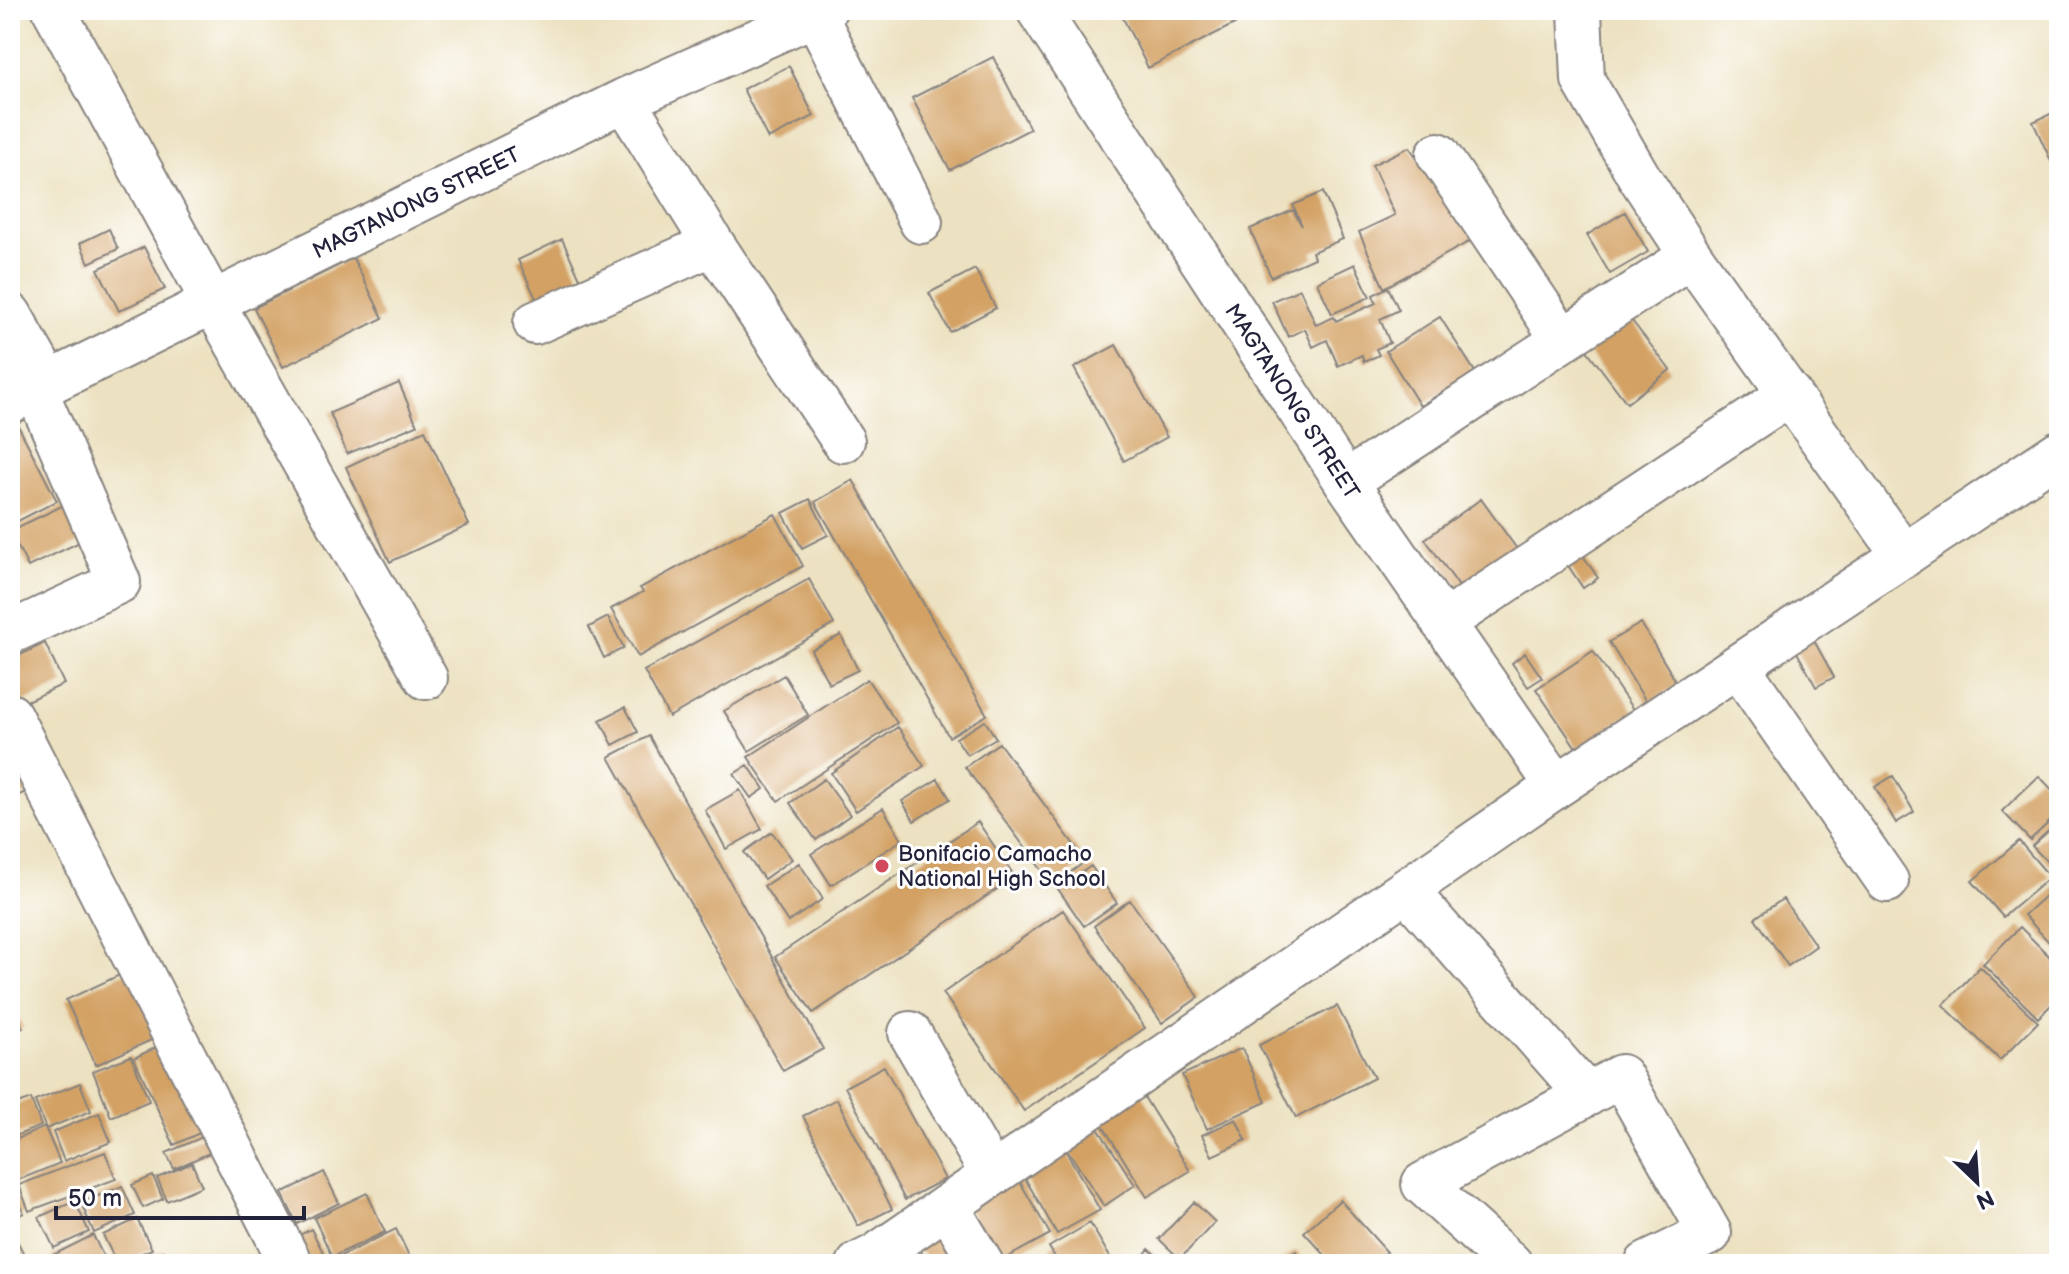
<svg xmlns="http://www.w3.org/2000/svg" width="2069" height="1274" viewBox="0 0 2069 1274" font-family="'Balsamiq Sans',sans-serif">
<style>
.building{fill:#d3a164}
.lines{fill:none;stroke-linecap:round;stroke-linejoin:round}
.minor-casing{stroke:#87827e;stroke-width:46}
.minor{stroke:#fff;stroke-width:42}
.poi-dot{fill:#d1495b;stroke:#fff;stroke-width:3}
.labels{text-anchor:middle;stroke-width:6;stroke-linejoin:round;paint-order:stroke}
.street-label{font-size:22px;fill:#22223b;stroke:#fff}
.poi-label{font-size:22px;fill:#22223b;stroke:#fff;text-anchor:start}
</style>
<rect width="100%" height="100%" fill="#fff"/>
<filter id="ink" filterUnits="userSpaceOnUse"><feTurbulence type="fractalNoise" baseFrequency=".0125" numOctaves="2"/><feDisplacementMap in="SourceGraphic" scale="16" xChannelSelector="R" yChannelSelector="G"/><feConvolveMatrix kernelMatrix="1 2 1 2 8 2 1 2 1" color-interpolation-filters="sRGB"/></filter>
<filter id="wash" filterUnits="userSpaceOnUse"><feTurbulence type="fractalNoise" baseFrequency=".006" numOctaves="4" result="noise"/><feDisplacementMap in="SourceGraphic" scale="32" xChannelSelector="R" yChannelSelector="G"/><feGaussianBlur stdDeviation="1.8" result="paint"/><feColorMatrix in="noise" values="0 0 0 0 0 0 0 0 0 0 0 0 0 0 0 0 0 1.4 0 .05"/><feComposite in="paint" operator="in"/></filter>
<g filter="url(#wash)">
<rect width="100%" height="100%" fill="#ece1c0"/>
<g id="blocks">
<path class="building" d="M1119 10H1262L1148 68Z
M993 57 1030 129 950 170 912 98Z
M789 66 814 116 768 139 743 89Z
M2059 110V178L2033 122Z
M1409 147 1476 238 1384 288 1359 232 1395 215 1372 165Z
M1323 192 1343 239 1312 252 1314 258 1271 277 1250 229 1293 210 1302 226 1293 205Z
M1625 212 1648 252 1610 274 1587 235Z
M109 229 118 249 89 263 80 243Z
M562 239 583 285 539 305 518 260Z
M144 247 165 289 119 311 98 269Z
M353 258 383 318 283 367 254 308Z
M1355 264 1370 297 1332 314 1317 282Z
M975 269 996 308 950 332 929 293Z
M1388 287 1399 310 1380 319 1390 343 1376 349 1379 355 1364 362 1362 355 1338 366 1327 340 1313 347 1305 329 1288 337 1272 301 1300 289 1316 325 1334 317 1336 321 1376 303 1373 295Z
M1440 317 1475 372 1420 406 1386 351Z
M1629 317 1670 370 1627 403 1586 349Z
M1116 345 1167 437 1124 461 1074 368Z
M399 383 417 425 347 454 330 413Z
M10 410 57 501 10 525Z
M425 430 469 525 390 562 346 467Z
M853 480 987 715 949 737 815 502Z
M810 499 828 535 802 548 783 513Z
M1481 499 1522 556 1466 596 1425 539Z
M66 504 84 540 28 567 10 531Z
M775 514 803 566 638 657 611 609 643 592 640 588Z
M1582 554 1598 578 1583 588 1567 564Z
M809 579 834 624 669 717 644 671Z
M608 617 624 648 604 658 589 627Z
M1641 623 1678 685 1647 703 1609 642Z
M841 635 858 670 829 684 811 650Z
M1811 635 1834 677 1816 687 1793 645Z
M45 643 64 684 18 705 10 688V660Z
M1593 651 1634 711 1577 749 1536 689Z
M1525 653 1542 678 1528 687 1512 663Z
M784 675 808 715 749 751 724 711Z
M867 679 897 723 778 801 748 757Z
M625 707 638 732 613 745 600 720Z
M985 721 996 738 967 755 956 738Z
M898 727 924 766 856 811 831 773Z
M649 736 823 1049 783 1071 609 757Z
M999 743 1086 861 1053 885 965 767Z
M10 759 26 792 10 799Z
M748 765 764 789 751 798 734 774Z
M1893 776 1914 812 1896 823 1875 787Z
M2039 776 2059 797V813L2030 840 2002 811Z
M824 779 850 815 816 840 790 803Z
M938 779 950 799 914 821 902 801Z
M740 790 762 829 726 849 705 810Z
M883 808 902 840 831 885 811 854Z
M10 814 20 839 10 843Z
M2059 821V866L2055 870 2032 846Z
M978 822 1015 877 813 1013 775 957Z
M772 832 792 859 764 879 744 852Z
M2019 841 2050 877 2003 917 1972 881Z
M799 863 823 899 788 922 764 886Z
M1091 866 1117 903 1084 926 1058 889Z
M2059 883V953L2024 915Z
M1783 899 1816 946 1788 966 1755 918Z
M1130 900 1199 997 1162 1023 1094 926Z
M1063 910 1145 1028 1024 1111 943 993Z
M2020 927 2059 966V997L2038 1018 1983 964Z
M1980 967 2038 1022 2000 1060 1943 1005Z
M128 971 158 1037 96 1065 66 1000Z
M10 1001 23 1028 10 1034Z
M1337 1006 1374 1078 1296 1118 1259 1045Z
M165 1043 206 1130 174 1145 134 1058Z
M1242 1048 1266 1102 1207 1129 1182 1075Z
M131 1056 149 1101 111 1117 93 1071Z
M884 1066 945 1179 905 1200 845 1087Z
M80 1083 91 1111 46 1129 35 1101Z
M1141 1092 1190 1171 1147 1197 1098 1118Z
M31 1099 41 1126 10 1138V1107Z
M837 1099 892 1209 858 1226 803 1116Z
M99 1113 111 1142 64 1161 53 1132Z
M1092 1119 1135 1185 1104 1206 1061 1140Z
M1236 1119 1246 1140 1212 1156 1202 1135Z
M45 1127 60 1163 11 1183 24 1213 10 1219V1142Z
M209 1134 216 1150 174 1169 166 1153Z
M1064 1148 1100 1210 1057 1234 1022 1173Z
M105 1152 116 1179 29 1211 19 1185Z
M192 1163 202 1186 167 1201 157 1178Z
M324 1172 339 1203 297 1224 282 1193Z
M1016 1175 1050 1234 999 1262 965 1203Z
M153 1176 163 1199 143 1208 132 1185Z
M122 1186 135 1215 94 1233 81 1203Z
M367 1193 385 1232 332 1257 314 1218Z
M1340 1200 1387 1252 1374 1264H1333L1304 1232Z
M75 1201 89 1232 54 1248 39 1217Z
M1194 1202 1215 1222 1180 1259 1159 1239Z
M137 1219 152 1249 117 1264 103 1235Z
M1090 1223 1114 1264H1059L1049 1247Z
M10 1227 27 1260 20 1264H10Z
M947 1228 967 1264H928L917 1244Z
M311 1229 325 1256 309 1264 292 1239Z
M396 1229 413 1264H324Z
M93 1235 107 1264H55L51 1256Z
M1149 1249 1166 1264H1137Z
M267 1250 273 1264H234Z
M163 1251 169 1264H134Z
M1296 1251 1305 1264H1275Z"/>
</g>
</g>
<g filter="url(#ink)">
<use href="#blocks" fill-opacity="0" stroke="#87827e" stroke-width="2"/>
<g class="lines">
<defs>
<path id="minor" d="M54 10 212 301 426 678
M813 10 921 222
M1038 10 1346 482 1557 786
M1580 10 1583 80 1638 175 1691 256 1904 556
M624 100 713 244 843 441
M1438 154 1563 340
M10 314 49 383
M535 323 713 244
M10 402 624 100 825 10
M1346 482 1691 256
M1443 623 1790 394
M10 633 119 582 36 390
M1738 666 1887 881
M10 715 291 1264
M1406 890 1587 1095
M910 1033 992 1175
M947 1206 982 1264
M858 1264 876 1255 1557 786 2059 452
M1511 1264 1423 1184 1621 1076 1710 1233 1646 1264"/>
</defs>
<use href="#minor" class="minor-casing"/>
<use href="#minor" class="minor"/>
</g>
</g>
<circle class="poi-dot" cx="882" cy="866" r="8"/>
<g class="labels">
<g class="street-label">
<text transform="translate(416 202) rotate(-26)" y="8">MAGTANONG STREET</text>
<text transform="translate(1293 401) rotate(57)" y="8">MAGTANONG STREET</text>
</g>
<g class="poi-label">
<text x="898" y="861">Bonifacio Camacho<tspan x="898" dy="25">National High School</tspan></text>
</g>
</g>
<rect width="2069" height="1274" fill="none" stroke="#fff" stroke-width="40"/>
<g transform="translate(1977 1182) rotate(155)" stroke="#ffffff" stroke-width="6" paint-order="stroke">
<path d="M0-6L14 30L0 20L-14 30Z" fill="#22223b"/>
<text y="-12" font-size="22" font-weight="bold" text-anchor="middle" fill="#22223b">N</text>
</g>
<path d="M56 1206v12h248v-12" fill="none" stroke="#22223b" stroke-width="4"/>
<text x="68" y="1206" font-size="24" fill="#22223b" stroke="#ffffff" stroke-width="6" paint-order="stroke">50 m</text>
</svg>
